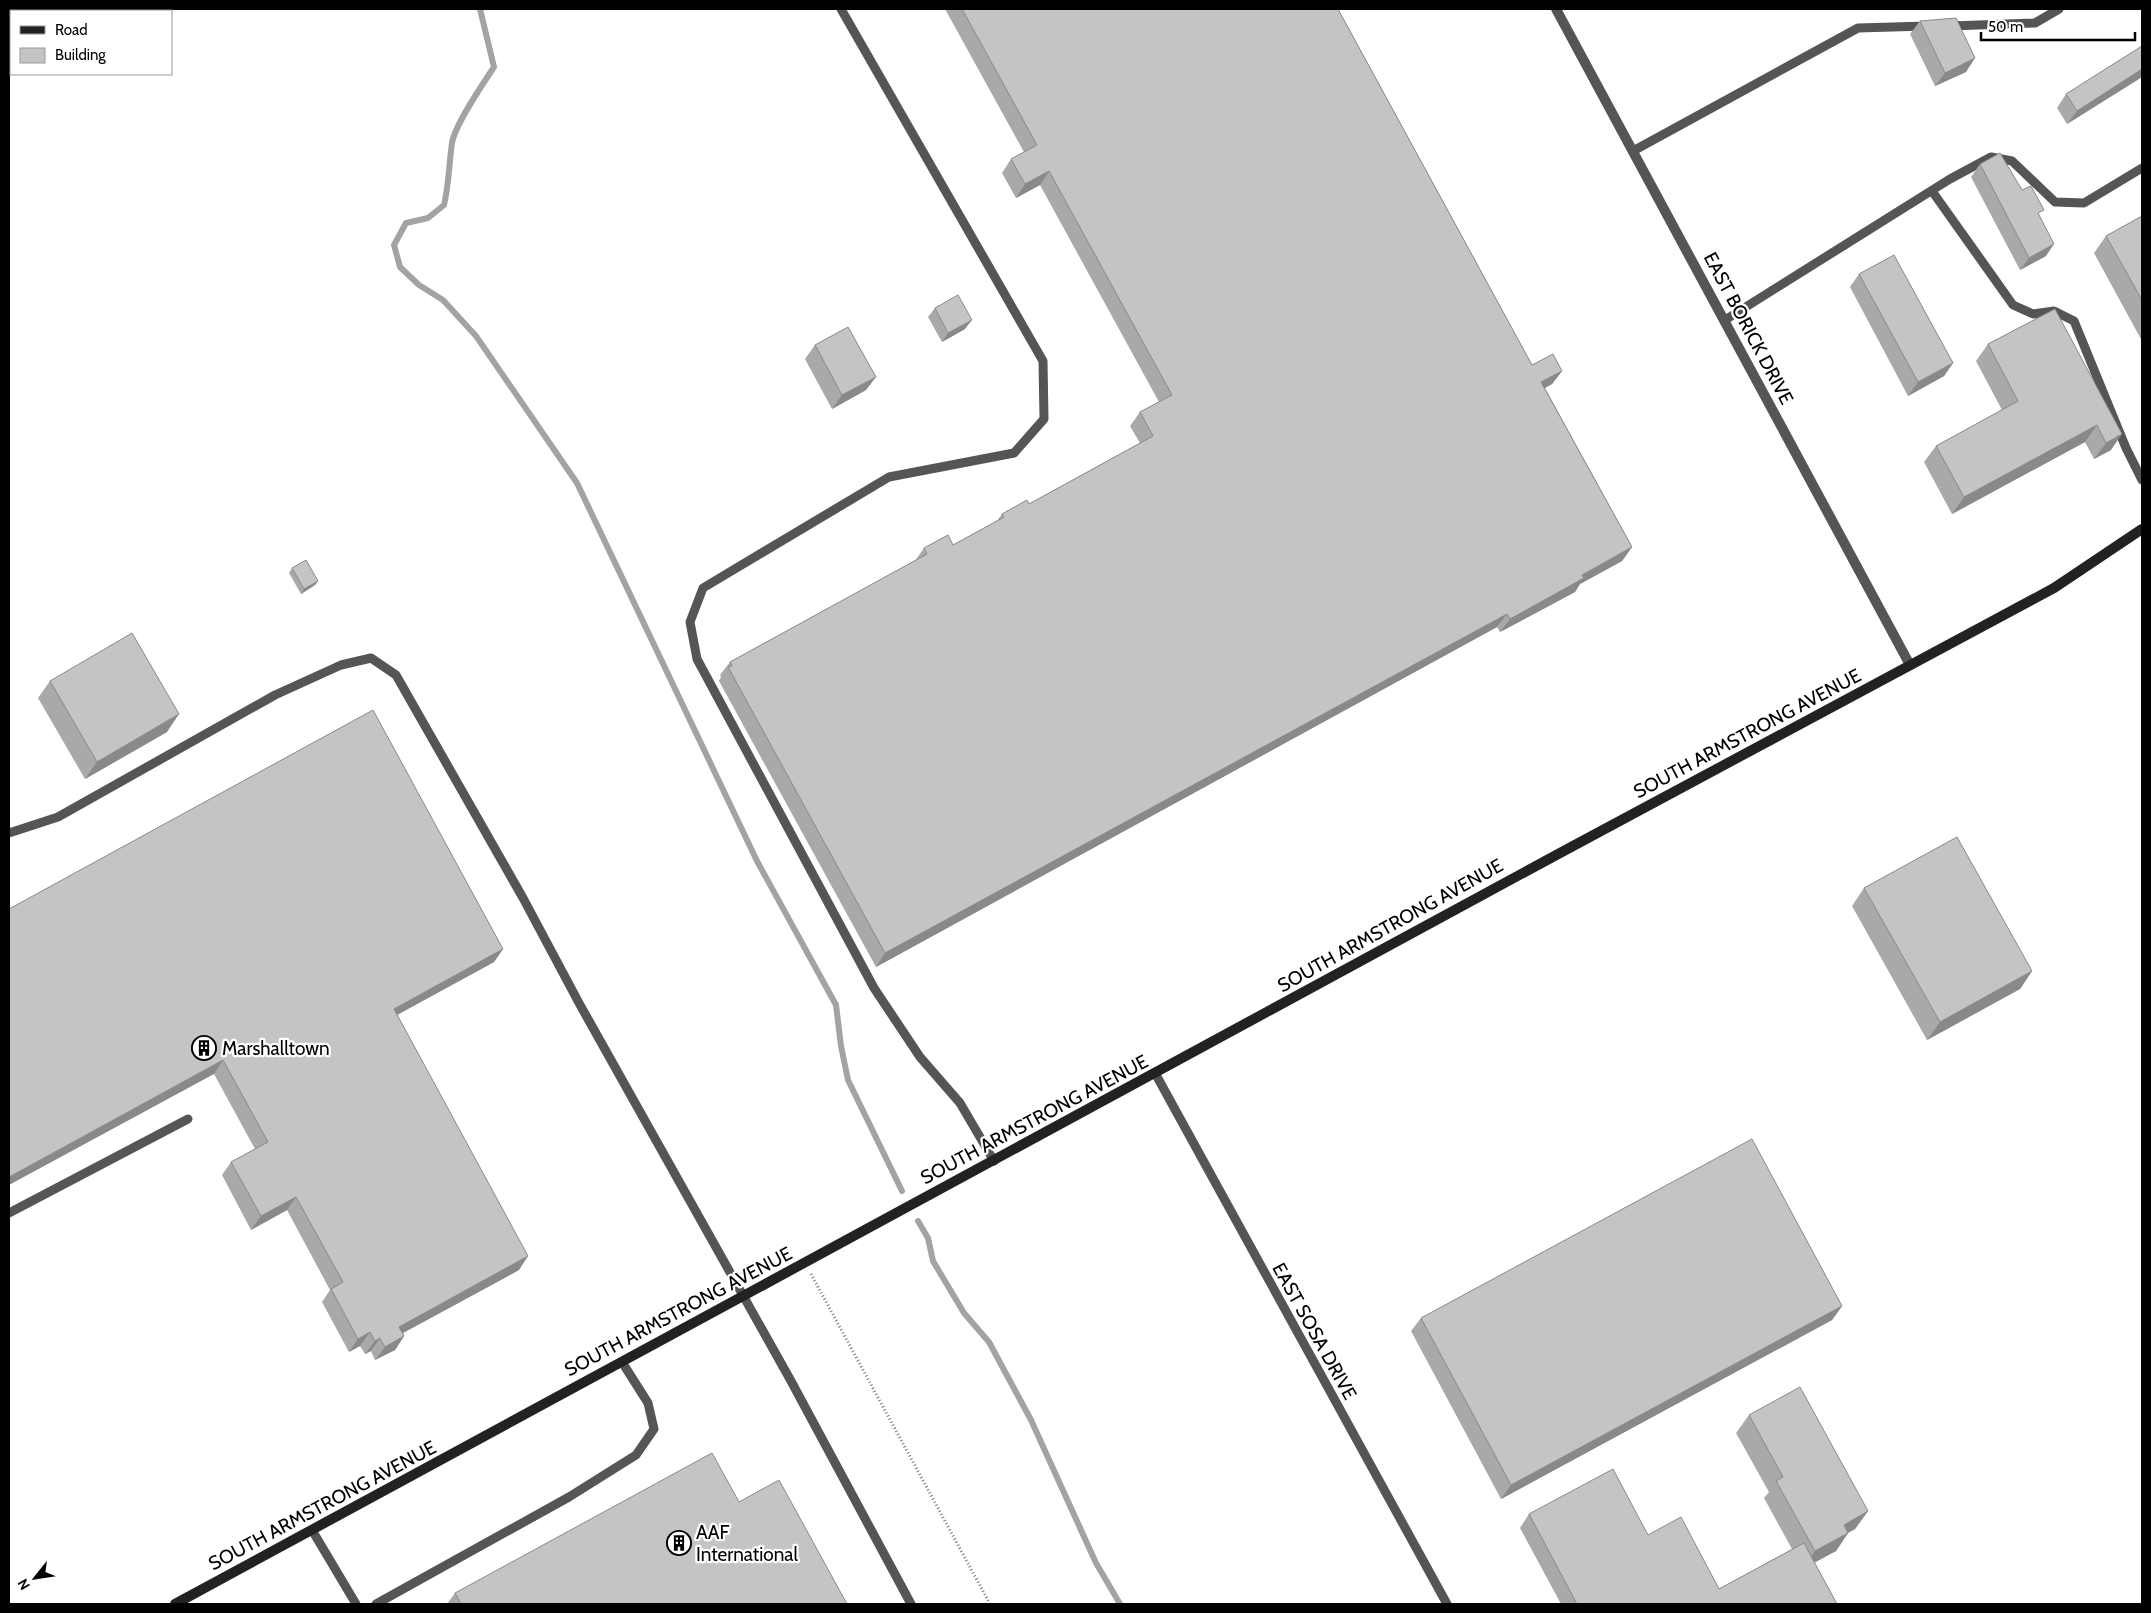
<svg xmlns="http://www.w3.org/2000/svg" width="2151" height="1613" viewBox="0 0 2151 1613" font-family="Cabin,sans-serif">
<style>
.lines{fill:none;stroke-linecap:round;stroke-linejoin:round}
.stream{stroke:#a3a3a3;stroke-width:6}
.path{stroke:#777;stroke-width:3;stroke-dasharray:1 2.5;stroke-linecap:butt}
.lane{stroke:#555;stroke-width:9}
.street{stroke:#555;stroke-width:10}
.secondary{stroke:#222;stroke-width:10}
.wall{fill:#a9a9a9}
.shaded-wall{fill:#898989}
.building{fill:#c4c4c4;stroke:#898989}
.labels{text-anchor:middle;stroke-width:4.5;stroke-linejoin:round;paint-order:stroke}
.street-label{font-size:19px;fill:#000;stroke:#fff}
.poi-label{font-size:19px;fill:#000;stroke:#fff;text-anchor:start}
</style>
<rect width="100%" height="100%" fill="#fff"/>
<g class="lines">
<path class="stream" d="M480 9 494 67C483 84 455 124 452 143 449 164 449 184 444 205L428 218 406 223 394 245 400 267 419 285 443 300 476 336 577 483 757 861 836 1005 841 1046 848 1080 902 1191
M918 1221 928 1238 933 1261 964 1313 989 1342 1031 1420 1096 1563 1120 1604"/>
<path class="path" d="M811 1274 990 1604"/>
<path class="lane" d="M841 9 1043 361 1044 419 1014 453 889 477 703 588 690 622 697 659 874 988 920 1057 960 1103 994 1161
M1950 26 2035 23 2059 9
M1633 151 1858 28 1927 26
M1932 191 2013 305 2033 314 2054 311 2074 321 2126 448 2142 480
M1725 320 1950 179 1991 157 2012 161 2055 202 2084 203 2142 168
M9 833 58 817 275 695 341 665 371 658 396 675 523 898 579 1003 791 1381 911 1604
M1155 1073 1447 1604
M9 1213 188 1119
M312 1530 356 1604
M376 1604 569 1497 636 1455 654 1429 648 1403 622 1362"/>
<path class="street" d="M1556 9 1910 665"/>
<path class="secondary" d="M175 1604 1560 853 2054 588 2142 529"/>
</g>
<path class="wall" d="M945 9H1338L1532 365 1562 371 1552 384 1545 388 1632 547 1622 561 1580 584 1575 592 1500 632 1497 627 876 967 719 681 721 677 720 675 730 662 915 561 924 548 953 545 997 521 1002 514 1029 504 1140 443 1130 426 1140 412 1159 402 1040 185 1016 198 1002 173 1011 159 1024 152Z
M1920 21 1966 72 1935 86 1910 34Z
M2142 46V77L2067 124 2057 108 2066 94Z
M1980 164 2022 190 2040 216 2046 256 2020 270 1971 177Z
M2142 216V341L2094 253 2106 236Z
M1859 274 1953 363 1944 376 1908 396 1850 287Z
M935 308 965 329 942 342 928 317Z
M2055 309 2111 450 2094 459 2085 442 1952 514 1924 462 1936 446 2002 410 1976 361 1988 344Z
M815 345 866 390 832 409 805 359Z
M292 568 318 581 315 585 301 594 289 573Z
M50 681 167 732 85 779 38 698Z
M1864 888 2032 971 2020 989 1927 1040 1852 906Z
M9 909 503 949 494 962 397 1015 519 1270 403 1333 404 1336 395 1350 375 1360 371 1351 365 1354 360 1346 349 1352 322 1302 330 1290 287 1210 251 1230 222 1175 231 1162 255 1149 214 1074Z
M1842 1306 1832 1320 1501 1499 1411 1331 1421 1318Z
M1749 1415 1868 1511 1855 1529 1848 1533 1836 1551 1814 1562 1837 1604H1561L1520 1528 1529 1514 1648 1535 1719 1589 1792 1549 1764 1498 1769 1492 1736 1433Z
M739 1502 847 1604H447L455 1593Z"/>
<path class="shaded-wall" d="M1975 58 1966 72 1935 86 1945 73Z
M2142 69V77L2067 124 2077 111Z
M1049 171 1040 185 1016 198 1025 184Z
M2054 244 2046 256 2020 270 2029 258Z
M972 320 965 329 942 342 948 333Z
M1953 363 1944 376 1908 396 1918 382Z
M1562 371 1552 384 1532 395 1541 382Z
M876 377 866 390 832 409 842 395Z
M2097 425 2085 442 1952 514 1964 497Z
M2122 434 2111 450 2094 459 2106 443Z
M1632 547 1622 561 1580 584 1575 592 1500 632 1510 619 1582 575Z
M318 581 315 585 301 594 304 589Z
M1507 614 1497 627 876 967 885 953Z
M179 714 167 732 85 779 97 762Z
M503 949 494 962 384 1022 394 1009Z
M2032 971 2020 989 1927 1040 1940 1022Z
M223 1060 214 1074 9 1185V1177Z
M296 1197 287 1210 251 1230 261 1216Z
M528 1256 519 1270 390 1340 399 1327Z
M1842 1306 1832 1320 1501 1499 1511 1485Z
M370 1332 360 1346 349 1352 358 1339Z
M404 1336 395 1350 375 1360 385 1347Z
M380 1338 371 1351 365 1354 375 1341Z
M1868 1511 1855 1529 1831 1542 1844 1525Z
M1848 1533 1836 1551 1803 1569 1815 1551Z"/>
<path class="building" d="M962 9H1338L1532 365 1553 354 1562 371 1541 382 1632 547 1582 575 1584 578 1510 619 1507 614 885 953 728 667 732 666 730 662 927 554 924 548 948 535 953 545 1004 517 1002 514 1027 500 1029 504 1153 436 1140 412 1172 395 1049 171 1025 184 1011 159 1037 145Z
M1956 18 1975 58 1945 73 1920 21Z
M2142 46V69L2077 111 2066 94Z
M2000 153 2022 190 2031 186 2044 210 2038 213 2054 244 2029 258 1980 164Z
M2142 216V300L2106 236Z
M1894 255 1953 363 1918 382 1859 274Z
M958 295 972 320 948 333 935 308Z
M2055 309 2122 434 2106 443 2097 425 1964 497 1936 446 2018 401 1988 344Z
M848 327 876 377 842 395 815 345Z
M306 560 318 581 304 589 292 568Z
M132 633 179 714 97 762 50 681Z
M373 710 503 949 394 1009 528 1256 399 1327 404 1336 385 1347 380 1338 375 1341 370 1332 358 1339 331 1289 343 1282 296 1197 261 1216 231 1162 268 1142 223 1060 9 1177V909Z
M1957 837 2032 971 1940 1022 1864 888Z
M1752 1139 1842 1306 1511 1485 1421 1318Z
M1800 1387 1868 1511 1844 1525 1848 1533 1815 1551 1776 1481 1783 1477 1749 1415Z
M712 1453 739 1502 779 1480 847 1604H461L455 1593Z
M1613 1469 1648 1535 1681 1517 1719 1589 1804 1543 1837 1604H1577L1529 1514Z"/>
<defs>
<symbol id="building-ring" viewBox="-11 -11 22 22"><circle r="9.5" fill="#fff" stroke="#000" stroke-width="1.5"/><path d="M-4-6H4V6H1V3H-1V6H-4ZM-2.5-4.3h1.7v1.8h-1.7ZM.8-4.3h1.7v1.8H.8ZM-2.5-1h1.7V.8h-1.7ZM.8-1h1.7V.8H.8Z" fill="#000"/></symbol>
</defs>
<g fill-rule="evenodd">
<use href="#building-ring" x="190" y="1034" width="28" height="28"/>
<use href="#building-ring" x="665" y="1529" width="28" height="28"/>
</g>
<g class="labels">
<g class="street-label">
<text transform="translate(1749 328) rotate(62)" y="7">EAST BORICK DRIVE</text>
<text transform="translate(1747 733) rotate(-28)" y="7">SOUTH ARMSTRONG AVENUE</text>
<text transform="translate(1390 925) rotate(-29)" y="7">SOUTH ARMSTRONG AVENUE</text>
<text transform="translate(1034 1119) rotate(-28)" y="7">SOUTH ARMSTRONG AVENUE</text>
<text transform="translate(678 1311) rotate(-28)" y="7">SOUTH ARMSTRONG AVENUE</text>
<text transform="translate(1315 1331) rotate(61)" y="7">EAST SOSA DRIVE</text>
<text transform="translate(322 1505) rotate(-28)" y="7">SOUTH ARMSTRONG AVENUE</text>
</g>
<g class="poi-label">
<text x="222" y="1055">Marshalltown</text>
<text x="696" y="1539">AAF<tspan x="696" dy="22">International</tspan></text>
</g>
</g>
<rect width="2151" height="1613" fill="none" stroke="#000000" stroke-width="20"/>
<rect x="10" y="10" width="162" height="65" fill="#ffffff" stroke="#999999"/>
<rect x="20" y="26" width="25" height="8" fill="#222222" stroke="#999999"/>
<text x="55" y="35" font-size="15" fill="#000000">Road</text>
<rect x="20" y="48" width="25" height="15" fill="#c4c4c4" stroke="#999999"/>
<text x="55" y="60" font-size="15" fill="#000000">Building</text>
<g transform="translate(35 1578) rotate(240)" stroke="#ffffff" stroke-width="4" paint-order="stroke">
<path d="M0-4L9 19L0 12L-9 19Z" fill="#000000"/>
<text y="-8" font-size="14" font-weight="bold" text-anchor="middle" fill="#000000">N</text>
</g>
<path d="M1981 32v8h154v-8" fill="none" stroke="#000000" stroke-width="2.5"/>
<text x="1988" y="32" font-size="15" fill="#000000" stroke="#ffffff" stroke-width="4" paint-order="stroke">50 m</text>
</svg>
